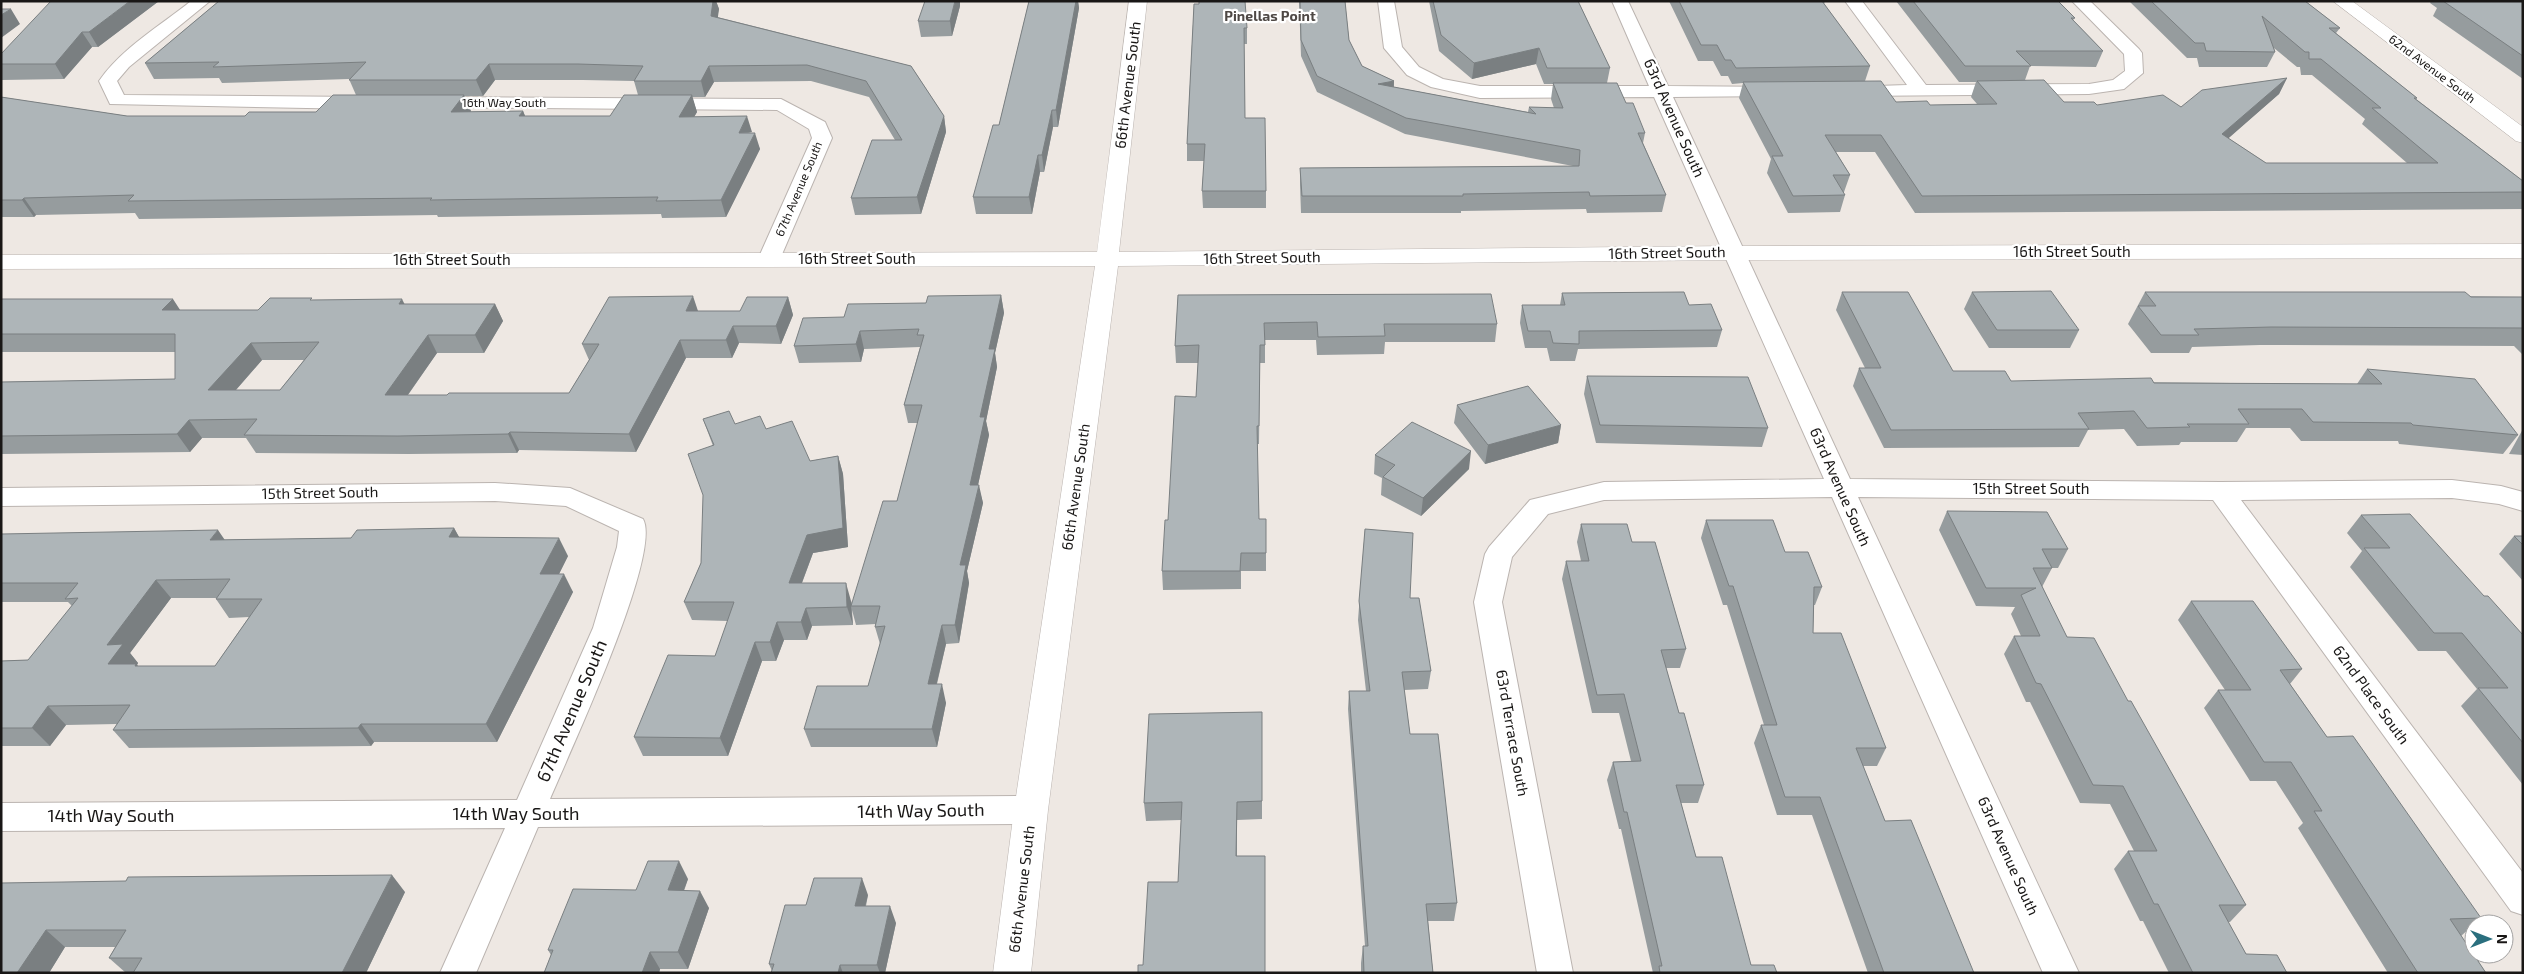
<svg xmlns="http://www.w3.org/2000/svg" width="2524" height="974" viewBox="0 0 2524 974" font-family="'Exo 2',sans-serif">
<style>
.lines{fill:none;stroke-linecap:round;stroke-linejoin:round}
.minor-casing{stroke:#bbb4b0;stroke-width:2}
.tertiary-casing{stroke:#bbb4b0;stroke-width:1}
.minor{fill:#fff;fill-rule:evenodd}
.tertiary{fill:#fff;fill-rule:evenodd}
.wall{fill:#969c9e;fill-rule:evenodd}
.shaded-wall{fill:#7a7f81}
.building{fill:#aeb5b8;stroke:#7a7f81;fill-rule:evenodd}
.labels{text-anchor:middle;stroke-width:4.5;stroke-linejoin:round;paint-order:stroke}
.far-street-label{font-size:12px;fill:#191716;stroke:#fff}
.far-neighbourhood-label{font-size:14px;font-weight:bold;fill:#4e4845;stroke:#fff}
.street-label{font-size:15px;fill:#191716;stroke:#fff}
.near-street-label{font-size:18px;fill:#191716;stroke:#fff}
</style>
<rect width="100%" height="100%" fill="#eee8e3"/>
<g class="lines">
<defs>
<path id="minor" d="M191 1H210L129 67 117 81 124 95 360 97 367 99 369 103 367 107 360 109 110 104 99 81C122 48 160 26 191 1Z
M1378 1H1394L1402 47 1419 67 1443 79 1480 86H1649L1612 1H1628L1668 86 1782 87 1785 91 1782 95 1776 96 1673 97 1850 479 2220 482 2452 480 2501 486 2523 492V511L2499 504 2452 498 2241 500 2523 873V915L2511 911 2213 500 1858 497 2079 973H2043L1832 497 1604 500 1548 514 1512 557 1502 602 1573 973H1537L1474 602 1485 554 1489 547 1530 500 1604 482 1824 479 1654 97 1480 98 1431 87 1407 75 1384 48Z
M1845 1H1862L1926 85 2089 84 2113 80 2125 71 2124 54 2072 1H2090L2139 49 2142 53 2143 73 2124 89 2089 94 1852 96 1846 95 1843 91 1846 87 1907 85Z
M432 97 781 99 825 122 832 138 780 259 777 264 769 266 761 264 758 259 812 138 809 129 777 110 425 107 423 103 425 99Z
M495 483 570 488 643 519C663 553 568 756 550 799L1031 796 1043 800 1047 810 1043 820 1031 824 538 827 476 973H440L505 828 1 831V803L517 800 593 628 617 547 619 531 566 506 495 501 1 506V488Z"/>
<path id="tertiary" d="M1129 1H1147L1119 252 1734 246 2523 244V258L1734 260 1118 266 1048 810 1031 973H993L1014 810 1095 266 1 269V255L1097 252Z
M2333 1H2352L2523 127V143L2516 141Z"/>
</defs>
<use href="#minor" class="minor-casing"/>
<use href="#tertiary" class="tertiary-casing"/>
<use href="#minor" class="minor"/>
<use href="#tertiary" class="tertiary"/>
</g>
<path class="wall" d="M159 1 98 47H92L64 79 2 80 1 79V54Z
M219 1H716L719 9 717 17 911 66 944 116 946 132 921 214 855 215 851 198 895 140 869 97 811 81 714 82 705 97H692L697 112 694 117 752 133 760 149 726 217 662 218 661 214 438 217 437 215 139 219 135 213 36 215 34 217H1V97L127 116H245L316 112 356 95 349 79 222 83 219 78 154 79 145 63ZM495 80H583L634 81 638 95 610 116H525L523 111 471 112 465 96H483Z
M1029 1H1078L1079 8 1058 127H1053L1044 172H1040L1032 214H976L973 197 999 125Z
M1299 1H1345L1349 40 1362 66 1394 81V87L1528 112 1529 107 1554 108 1551 99 1553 84H1544L1536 64 1472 79 1439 51 1429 1H1578L1610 68 1607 83 1626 103 1645 133 1643 143 1666 195 1662 212 1587 213 1586 209 1461 211V213H1301L1300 185V168L1573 166 1405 134 1317 92 1301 56Z
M1669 1H1825L1824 4 1870 66 1865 81 1896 102 1930 105 1977 104 1971 97 1976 82H1959L1896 1H2058L2075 18 2073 20 2103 51 2096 67 2030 66 2025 80 2064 102 2097 105 2181 107 2287 78 2279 94 2228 138 2266 163H2407L2362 124 2365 119 2312 75H2301L2300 67H2297L2274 48 2275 52 2267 67H2199L2197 58H2187L2129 1H2305L2340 28 2336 33 2417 98 2416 99 2523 181V209L1915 213 1875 152H1836L1850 175 1844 192H1843L1845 195 1840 212 1788 213 1767 173 1771 159 1739 98 1743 83 1732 84 1728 76H1721L1713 61H1698Z
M2431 1H2523V79L2433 16 2437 8 2430 3Z
M1194 4 1247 28V44H1244L1245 118 1266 191V208H1203L1202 191 1204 161H1187V144Z
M960 6 952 36 921 37 918 21Z
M1842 292 1953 371 2011 381 2357 384 2367 369 2518 435 2503 454 2399 444 2398 441H2301L2290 428H2246L2237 442H2181L2179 445 2137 446 2124 429 2088 430 2079 447 1884 448 1853 386 1859 368H1865L1836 310Z
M1972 292 2079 330 2070 348H1989L1964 309Z
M2145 292 2523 297V355L2514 346 2260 345 2192 347 2189 353H2151L2128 324Z
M1562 293 1689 305 1722 330 1717 347 1578 349 1575 361H1550L1547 348H1525L1520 323 1522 305H1560Z
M1001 295 1004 313 995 353 997 367 986 421 989 435 978 485 983 503 967 571 969 583 959 643 946 644 937 684 946 703 937 747H811L804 729 868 686 880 644 875 627 876 624 856 625 852 610 853 625 812 626 807 640H784L776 661H762L728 756H643L634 737 715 656 728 621 692 620 684 602 701 563 713 446 703 419 766 429 810 461 838 456 843 474 848 547 813 553 802 583 851 601 852 604 897 501 918 423H908L904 405 920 347 864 349 861 362 799 363 794 346 844 317 926 303Z
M1178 295 1497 324 1495 342H1385L1384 354 1317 355 1316 340H1265V363H1260L1259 444H1257L1259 519 1266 553V571H1241V589L1163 590 1162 571 1168 520 1196 397 1198 363H1176L1175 346Z
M788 297 793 315 781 344 739 343 732 358H686L636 452 519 450 517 453 409 454 256 453 246 438H202L190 452 1 454V382L175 379V352H1V299L180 310H258L313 300 405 304H495L503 321 484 353H437L408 395H447L569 393 589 360 582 344 698 311H740ZM262 360H304L280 390H236Z
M1587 376 1768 428 1762 447 1596 443 1584 394Z
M1457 405 1561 425 1558 443 1485 464 1454 423Z
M2523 429V455L2509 454Z
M1375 455 1469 469 1421 516 1381 495 1382 478 1374 474Z
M1947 511 2068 549 2058 568H2052L2042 587 2067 637 2128 701 2246 905 2230 922H2228L2246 954 2287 973H2169L2143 921H2140L2114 869 2128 851H2134L2110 804 2080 803 2030 702H2026L2004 654 2014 636H2021L2011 614 2015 607 1976 606 1939 530Z
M2361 515 2484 596 2523 635V785L2461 706 2477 689 2446 651H2418L2350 567 2362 551 2347 533Z
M1706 520 1785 552 1822 587 1815 605H1814L1813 633 1886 748 1877 766H1863L1885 821 1974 973H1868L1812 815H1777L1754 743 1761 725H1764L1727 605H1723L1701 538Z
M1581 524 1632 542 1686 649 1680 668H1666L1679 713 1704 785 1698 803H1681L1696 857 1751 965 1777 973H1653L1621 829H1619L1607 780 1613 762 1631 761 1619 713H1592L1562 579 1566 561H1581L1577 542Z
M454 528 459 537 568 556 559 574 573 592 497 742H374L371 746 129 748 113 730 117 724 66 725 50 746H1V661L28 660 72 606 68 602H1V534L224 540 351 538ZM171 598H217L216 599 229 618 249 617 215 666H138L137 665 138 663 130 653Z
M1365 529 1410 598 1431 671 1428 689 1404 690 1410 734 1457 903 1454 921H1428L1433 973H1361V963L1363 946H1365L1348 709 1349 691H1366L1358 620Z
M2514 536H2523V581L2499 554Z
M2191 601 2302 669 2290 684 2327 737 2481 918 2461 936 2486 973H2388L2298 828 2303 823 2276 781H2250L2204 708 2218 690H2225L2178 620Z
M1262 712V819L1237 820V856L1143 965 1178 882 1181 820 1146 821 1144 803Z
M688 879 684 891 709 908 688 969H660L659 973H544L551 955 548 950 636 890Z
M1 883 405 892 366 973H126L109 958 115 947H65L49 973H1Z
M868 895 866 906 896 923 885 973H771L772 971 769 964 806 905Z"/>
<path class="shaded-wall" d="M130 1H159L98 47 89 32Z
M713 1H716L719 9 716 31 711 16Z
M955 1H960V6L952 36 950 21Z
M1076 1H1078L1079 8 1058 127 1056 110Z
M11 9 20 24 1 38V15Z
M82 32 92 47 64 79 55 64Z
M1539 48 1536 64 1472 79 1474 63Z
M489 64 495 80 483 96 476 80Z
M709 66 714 82 705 97 701 81Z
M2287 78 2279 94 2214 151 2222 134Z
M1394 81 1393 97 1378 84Z
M464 95 471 111 458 128 451 112Z
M692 95 697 112 684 134 679 117Z
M1052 110 1053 127 1044 172 1042 155Z
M523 111 530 128 519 116Z
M747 116 752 132 739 133Z
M944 116 946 132 921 214 917 197Z
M755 133 760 149 726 217 721 200Z
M1038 155 1040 172 1032 214 1029 197Z
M24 198 36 215 34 217 22 200Z
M1001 295 1004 313 995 353 997 367 986 421 989 435 974 503 970 485 989 349Z
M693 296 699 314 686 311Z
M788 297 793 315 781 344 776 326Z
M173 299 184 316 162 310Z
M402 299 411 317 399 304Z
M495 304 503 321 484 353 475 335Z
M733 326 739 343 732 358 726 340Z
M860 331 864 349 861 362 856 344Z
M428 335 437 353 395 413 385 395Z
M680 340 686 358 636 452 629 434Z
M251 343 262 360 220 408 208 390Z
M189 420 202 438 190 452 177 434Z
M1561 425 1558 443 1485 464 1488 445Z
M510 432 519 450 517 453 508 434Z
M1471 451 1469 469 1421 516 1423 498Z
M838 456 843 474 848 547 813 553 795 601 789 583 807 535Z
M979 485 983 503 967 571 969 583 959 643 955 625 960 565Z
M454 528 464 546 449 537Z
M218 530 231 549 210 540Z
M559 538 568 556 550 592 540 574Z
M564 574 573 592 497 742 486 724Z
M156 580 171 598 130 653 138 663 137 665 152 682 108 664 107 645Z
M846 583 851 601 852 606H851L853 625 847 607Z
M806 608 812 626 807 640 801 622Z
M777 622 784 640 776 661 770 642Z
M942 625 946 644 932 703 928 684Z
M755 642 762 661 728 756 720 738Z
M942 684 946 703 937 747 932 729Z
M48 706 66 725 50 746 32 728Z
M361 724 374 742 371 746 358 728Z
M1237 802V820L1236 874V856Z
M679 861 688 879 677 908 668 890Z
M392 875 405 892 366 973H342Z
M862 878 868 895 861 923 855 906Z
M700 891 709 908 688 969 678 952Z
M890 906 896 923 885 973H880L877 965Z
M46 930 65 947 49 973H17Z
M650 952 660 969 659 973H642Z
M840 965 843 973H838Z"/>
<path class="building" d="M51 1H130L89 32H82L55 64H1V54Z
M219 1H713L711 16 911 66 944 116 917 197 851 198 872 140H902L866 81 807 65 709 66 701 81H634L643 66 578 64H489L476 80H349L366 62 213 67 219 62 145 63Z
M925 1H955L950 21H918Z
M1029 1H1076L1056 110H1052L1042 155H1038L1029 197H973L993 125H999Z
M1199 1H1245L1247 28H1244L1245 118H1265L1266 191H1202L1205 144H1187L1194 4H1199Z
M1300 1H1345L1349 40 1362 66 1394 81 1378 84 1536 114 1529 107 1563 108 1553 83H1617L1626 103H1633L1645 133H1638L1666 195 1590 196 1589 192 1463 194V196H1302L1300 168 1579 166 1580 150 1406 118 1317 76 1301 40Z
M1433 1H1578L1610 68H1547L1539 48 1474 63 1441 35Z
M1679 1H1822L1870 66 1736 68 1731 60H1725L1717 45H1701Z
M1913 1H2058L2075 18H2071L2103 51H2016L2031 66H1965Z
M2151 1H2305L2340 28H2329L2417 98H2414L2523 181V192L1922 196 1881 135H1825L1850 175H1833L1845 195 1793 196 1772 156H1783L1743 82 1881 81 1896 102 1927 101 1930 105 1997 104 1977 81 2044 80 2064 102H2094L2097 105 2163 95 2181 107 2202 90 2287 78 2222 134 2266 163H2438L2372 108H2381L2321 59H2309V52H2305L2262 16 2275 52 2206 51 2204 43H2195Z
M2443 1H2523V56Z
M1 9H11L1 15Z
M333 95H464L451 112 523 111 519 116H610L624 95H692L679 117 747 116 739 133H755L721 200 656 201 658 197 430 200 432 198 128 201 134 195 24 198 22 200H1V97L127 116H245L249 112H316Z
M2051 291 2079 330H1997L1972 292Z
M1684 292 1689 305 1711 304 1722 330 1579 331V344L1553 343 1550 331H1528L1522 305H1565L1562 293Z
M1842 292H1908L1953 371H2005L2011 381 2151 378 2154 383 2382 384 2367 369 2475 379 2518 435 2413 425 2411 423 2313 422 2302 409H2238L2249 424H2187L2190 427 2147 428 2134 411 2078 413 2089 429 1891 430 1859 368H1881Z
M2145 292H2465L2471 297H2523V328L2271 327 2194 329 2199 335H2161L2138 306H2156Z
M1491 294 1497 324H1384L1385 336 1318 337 1317 322 1264 323 1265 345H1260L1259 426H1257L1259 519H1266V553H1241L1240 571H1162L1165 520H1168L1175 396 1196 397 1199 345 1175 346 1178 295Z
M1001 295 989 349H995L980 417H985L970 485H979L960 565H966L955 625H942L928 684H942L932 729H804L817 686H868L885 626 875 627 880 606H851L883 501H897L922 405H904L924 335H917L919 329 860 331 856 344 794 346 803 318 844 317 848 304 926 303 928 296Z
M693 296 686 311H740L747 297H788L776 326H733L726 340H680L629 434 510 432 508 434 398 436 244 435 257 419 189 420 177 434 1 436V382L175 379V334H1V299H173L162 310H258L270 298H312L310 300 402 299 399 304H495L475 335H428L385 395H447L449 393H569L599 344H582L609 297ZM319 342 280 390H208L251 343Z
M1587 376 1748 377 1768 428 1600 425Z
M1528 386 1561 425 1488 445 1457 405Z
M729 411 735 424 760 416 766 429 792 421 810 461 838 456 843 528 807 535 789 583H846L847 607 806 608 801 622H777L770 642H755L720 738 634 737 668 655 715 656 734 602H684L701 563 703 495 688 454 714 445 703 419Z
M1412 422 1471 451 1423 498 1383 477 1395 465 1375 455Z
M1947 511 2047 512 2068 549H2042L2052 568H2033L2067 637 2094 638 2128 701H2131L2246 905H2219L2246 954 2277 955 2287 973H2193L2158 904H2154L2128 851H2157L2123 786 2093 785 2041 684 2036 683 2014 636H2040L2021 595 2036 588H1986Z
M2410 514 2484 596H2488L2523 635V743L2478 688H2508L2462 633H2434L2364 548H2390L2361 515Z
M1706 520H1773L1785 552H1808L1822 587H1814L1813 633H1841L1886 748H1856L1885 821 1911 820 1974 973H1884L1820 797H1785L1761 725H1777L1733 586H1729Z
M1581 524H1627L1632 542H1655L1686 649 1661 650 1679 713H1684L1704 785H1676L1696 857H1722L1751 965H1774L1777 973H1660L1659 966H1662L1627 812H1624L1613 762 1641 761 1624 694 1597 695 1566 561H1589Z
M454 528 449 537 559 538 540 574H564L486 724H361L358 728 113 730 130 705 48 706 32 728H1V661L28 660 78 598 65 599 78 583H1V534L218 530 210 540 351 538 357 530ZM230 579 216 599H262L215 666H135L136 664H108L123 644 107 645 156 580Z
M1365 529 1413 533 1410 598H1419L1431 671 1402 672 1410 734H1438L1457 903 1426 904 1433 973H1364L1363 946H1368L1349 691H1370L1359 601Z
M2514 536H2523V545Z
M2191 601H2253L2302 669 2280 670 2327 737 2353 736 2481 918 2450 919 2486 973H2418L2314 811H2322L2291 762H2264L2218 690H2251Z
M1262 712V801L1237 802 1236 856H1265V973H1138V965H1143L1148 882H1178L1182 802 1144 803 1149 714Z
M648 861H679L668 890 700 891 678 952H650L642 973H544L553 950H548L573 889 636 890Z
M392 875 342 973H133L142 958H109L126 930H46L17 973H1V883L126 881 128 877Z
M814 878H862L855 906H890L877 965H840L838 973H771L774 964H769L785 905H806Z"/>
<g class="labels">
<g class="far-street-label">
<text transform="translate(2432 69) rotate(37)" y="4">62nd Avenue South</text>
<text x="504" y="107">16th Way South</text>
<text transform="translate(799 189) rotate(-67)" y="4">67th Avenue South</text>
</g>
<g class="far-neighbourhood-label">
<text x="1270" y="21">Pinellas Point</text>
</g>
<g class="street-label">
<text transform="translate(1128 85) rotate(-83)" y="5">66th Avenue South</text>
<text transform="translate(1674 118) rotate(66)" y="5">63rd Avenue South</text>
<text x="2072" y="257">16th Street South</text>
<text transform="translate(1667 253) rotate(-1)" y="5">16th Street South</text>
<text transform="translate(1262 258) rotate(-1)" y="5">16th Street South</text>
<text x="857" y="264">16th Street South</text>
<text x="452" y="265">16th Street South</text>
<text transform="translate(1076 487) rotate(-82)" y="5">66th Avenue South</text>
<text transform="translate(1840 487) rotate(66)" y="5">63rd Avenue South</text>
<text x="2031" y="494">15th Street South</text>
<text transform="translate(320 493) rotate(-1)" y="5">15th Street South</text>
<text transform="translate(2371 695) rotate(54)" y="5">62nd Place South</text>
<text transform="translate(1512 733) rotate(80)" y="5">63rd Terrace South</text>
<text transform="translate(2008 856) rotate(66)" y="5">63rd Avenue South</text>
<text transform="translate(1022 889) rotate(-83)" y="5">66th Avenue South</text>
</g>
<g class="near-street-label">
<text transform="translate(572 711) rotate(-67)" y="6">67th Avenue South</text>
<text transform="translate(921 811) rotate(-1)" y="6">14th Way South</text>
<text x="516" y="820">14th Way South</text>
<text x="111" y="822">14th Way South</text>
</g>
</g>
<rect width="2524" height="974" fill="none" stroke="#191716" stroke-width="5"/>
<g transform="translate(2489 939) rotate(90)"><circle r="24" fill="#ffffff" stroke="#a3a2a2"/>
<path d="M0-4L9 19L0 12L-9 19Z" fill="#2a6f7e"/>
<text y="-8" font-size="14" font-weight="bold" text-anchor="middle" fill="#191716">N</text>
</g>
</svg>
